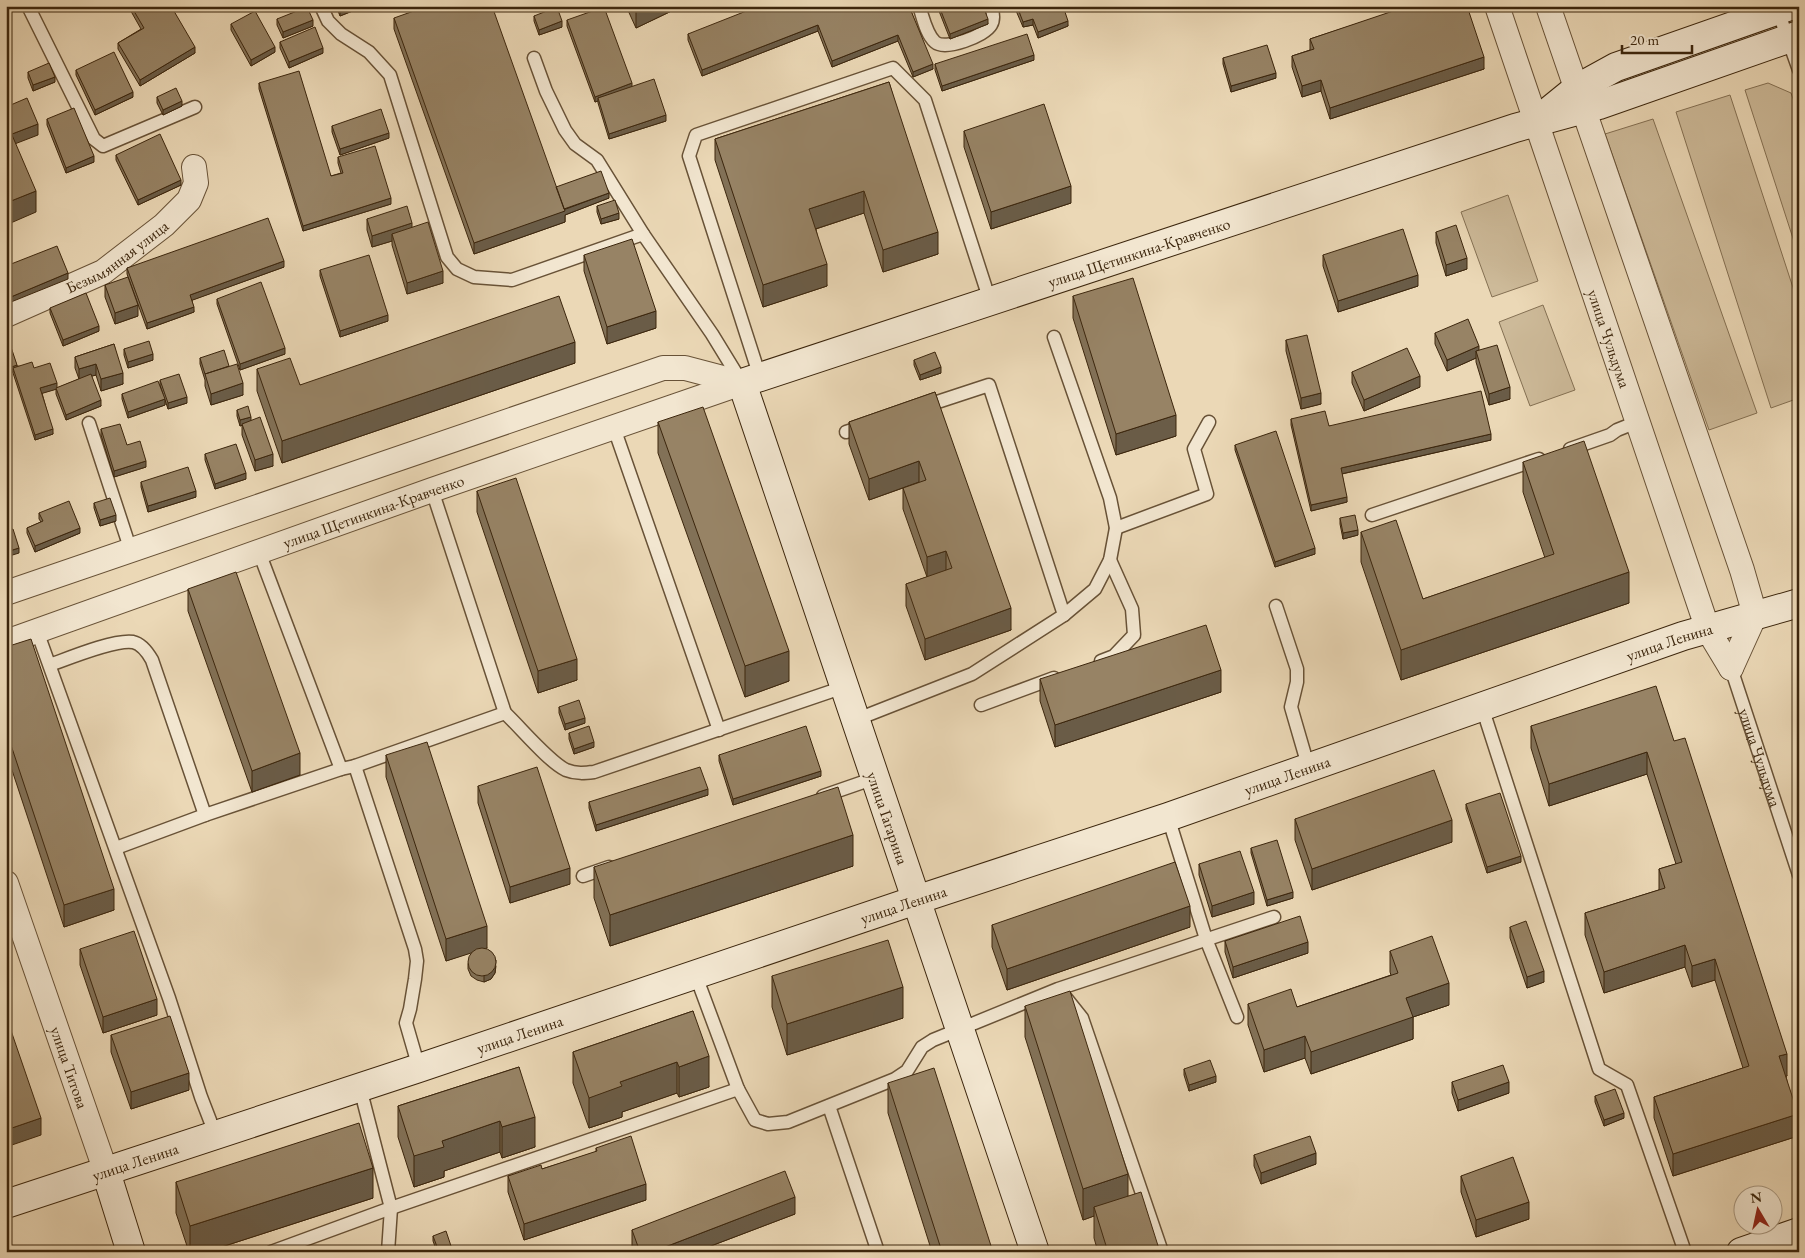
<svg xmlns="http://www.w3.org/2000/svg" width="1805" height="1258" viewBox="0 0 1805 1258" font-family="'EB Garamond',serif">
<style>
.green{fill:#cdba99;stroke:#847053}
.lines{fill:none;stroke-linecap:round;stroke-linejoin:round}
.lane-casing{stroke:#685237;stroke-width:15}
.street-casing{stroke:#685237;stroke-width:26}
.secondary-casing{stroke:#3c260d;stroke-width:30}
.lane{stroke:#f2e6d0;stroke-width:12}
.street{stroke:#f2e6d0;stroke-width:24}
.secondary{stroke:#f2e6d0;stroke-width:28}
.wall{fill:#827157;stroke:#3c260d}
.shaded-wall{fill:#6a5c47;stroke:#3c260d}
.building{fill:#978365;stroke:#3c260d}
.labels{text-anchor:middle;stroke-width:5;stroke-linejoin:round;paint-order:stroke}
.street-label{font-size:16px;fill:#3c260d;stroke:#f2e6d0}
</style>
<rect width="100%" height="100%" fill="#ebd8b6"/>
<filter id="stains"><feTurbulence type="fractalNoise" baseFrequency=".004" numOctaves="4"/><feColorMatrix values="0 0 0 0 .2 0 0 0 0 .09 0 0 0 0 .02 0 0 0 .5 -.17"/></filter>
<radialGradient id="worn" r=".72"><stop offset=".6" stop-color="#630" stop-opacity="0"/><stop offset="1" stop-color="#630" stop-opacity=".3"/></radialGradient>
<path class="green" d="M1768 83 1791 93 1799 116V257L1745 90Z
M1730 95 1799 306V398L1771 408 1676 112Z
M1653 119 1757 413 1709 430 1605 134Z
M1508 195 1538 281 1492 297 1461 212Z
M1543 305 1575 390 1530 406 1499 322Z"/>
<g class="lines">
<defs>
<g id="lane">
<path d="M28 6 94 139 103 146 195 107"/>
<path d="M321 6 328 21 341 34 369 52 390 75 447 257 457 269 474 277 512 280 643 234 712 334 742 383"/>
<path d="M919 6C923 17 926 34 935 42 945 51 985 36 991 25 994 20 993 12 991 6"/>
<path d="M1778 11 1799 70"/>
<path d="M534 58 546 91 565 130 575 144 597 160 643 234"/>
<path d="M760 377 689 156 696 135 893 68 925 100 990 301"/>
<path d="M922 407 989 385 1064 615"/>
<path d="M89 423 131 551"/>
<path d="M614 428 719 730"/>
<path d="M846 432 865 426"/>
<path d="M1570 449 1610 435 1617 430 1637 422"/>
<path d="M432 490 505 713"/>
<path d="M1372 515 1539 459"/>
<path d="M1116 528 1207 494 1194 449 1209 422"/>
<path d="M259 552 341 769"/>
<path d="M1276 606 1297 669V682L1291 707 1309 769"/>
<path d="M37 631 169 998 201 1097 216 1136"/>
<path d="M1101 661 1114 656 1134 635 1132 609 1110 560"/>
<path d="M50 665C69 658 115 639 133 642 142 644 148 653 152 660L205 815"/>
<path id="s1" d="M1731 668 1799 875"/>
<path d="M981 705 1054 678"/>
<path d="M1482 707 1599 1069 1627 1085 1685 1252"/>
<path d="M855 720 972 674 1064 615 1095 589 1110 560 1116 528 1110 498 1054 337"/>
<path d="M355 766 415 949 417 961 415 979 410 1009 406 1023 419 1068"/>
<path d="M823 796 875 778"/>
<path d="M1168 817 1206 939 1237 1017"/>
<path d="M116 848 205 815 341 769 355 766 505 713C520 727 549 762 566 770 576 774 585 773 594 772L844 687"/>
<path d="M583 876 609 867"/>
<path d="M1066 998 1082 1018 1162 1252"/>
<path d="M360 1088 391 1208 388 1252"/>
<path d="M738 1089 755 1120 768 1124 788 1122 895 1079 907 1071 922 1047 933 1040 1058 989 1274 917"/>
<path d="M829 1106 878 1252"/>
<path d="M271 1252 391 1208 738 1089 696 976"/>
</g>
<g id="street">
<path id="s2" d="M1497 6 1708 630 1731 668"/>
<path d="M1548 6 1742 570 1755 615 1731 668"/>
<path id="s3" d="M6 315 103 272 164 225 189 200 196 183 194 167"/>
<path d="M6 593 663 368H685L742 383"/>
<path id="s4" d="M6 642 432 490 742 383"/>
<path id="s5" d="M6 883 106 1172"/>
</g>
<g id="secondary">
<path d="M1544 115 1576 89 1616 67 1790 6"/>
<path d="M106 1172 131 1252"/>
<path id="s6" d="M6 1204 419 1068 916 900 1168 817 1683 636 1799 603"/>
<path id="s7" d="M1035 1252 742 383 1515 128 1599 105 1799 35"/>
<path d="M1741 1252 1799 1232"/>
</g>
</defs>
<use href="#lane" class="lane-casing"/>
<use href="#street" class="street-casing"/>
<use href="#secondary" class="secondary-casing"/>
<use href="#lane" class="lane"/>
<use href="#street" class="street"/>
<use href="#secondary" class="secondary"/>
</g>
<path class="wall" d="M128 6H171L195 53 140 86 118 49V43L141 29Z
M336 6H365L340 16Z
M626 6H682L636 28Z
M909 6 933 69 913 77 898 41 832 67 818 31 702 76 688 40V34Z
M937 6H983L988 24 950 39Z
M1014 6H1063L1068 26 1038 38 1033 25 1023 27Z
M1401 6H1467L1484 69 1330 119 1321 91 1302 97 1292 67V56L1310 50V39L1402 9Z
M534 16 562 27 539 35 534 21Z
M394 18 556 187 609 198 565 215V222L474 254 394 29Z
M277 19 313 26 283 38 277 25Z
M567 20 632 87 666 121 609 139 598 103V101L595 102 567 26Z
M231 24 275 52 251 66 231 30Z
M280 42 323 53 289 68 280 48Z
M1223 58 1276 78 1231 92 1223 64Z
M1034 60 942 91 935 70V64Z
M76 70 133 97 95 115 76 75Z
M28 72 55 82 33 91 28 78Z
M889 82 938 254 883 272 864 213 816 229 827 286 763 307 715 160V139Z
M259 83 331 176 341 173 338 163V157L391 204 303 231 259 89Z
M157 97 182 106 163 115 157 103Z
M47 119 94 162 66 173 47 125Z
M332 126 389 138 340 155 332 132Z
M964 131 1071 203 991 229 964 147Z
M116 155 181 185 138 205 116 160Z
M597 206 619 219 601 224 597 212Z
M367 219 412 227 443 283 407 294 392 245V241L372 247 367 230Z
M1436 232 1467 269 1446 276 1436 243Z
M584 255 656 328 607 344 584 271Z
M1323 255 1418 286 1338 312 1323 266Z
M284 267 192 300 194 312 147 329 127 274V268Z
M320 270 388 321 340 337 320 276Z
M105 285 138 316 115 324 105 297Z
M1073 296 1176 436 1116 455 1073 318Z
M217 299 285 354 240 370 217 304Z
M50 308 99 331 63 346 50 313Z
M1435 333 1479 350 1510 399 1489 405 1476 362V358L1447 371 1435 344Z
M6 336 17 366 34 368 57 388 79 379 75 368V357L114 344 123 384 101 391 96 375 91 376 101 406 66 420 56 394V389L42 393 53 434 35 440 13 373Z
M1286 340 1321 404 1301 409 1286 351Z
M124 349 153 360 128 368 124 355Z
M200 358 229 367 243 395 211 405 205 386V380L200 364Z
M914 360 941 373 920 380 914 365Z
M575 363 282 463 257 391V369L300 385Z
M1352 372 1420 387 1364 411 1352 383Z
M160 380 187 403 168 409 165 400V405L128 418 122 399V394H163L160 385Z
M935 392 1011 630 925 660 906 606V584L927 577 903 509V488L869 500 849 444V422Z
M237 410 251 420 273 466 255 471 242 435V425L240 426 237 416Z
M1291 419 1329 426 1491 440 1342 474 1347 502 1311 511 1291 425Z
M658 422 789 681 745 697 658 453Z
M101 429 127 445 146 467 114 477 101 435Z
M1235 445 1315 554 1275 567 1235 450Z
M205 454 246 479 215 489 205 460Z
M1523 462 1629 603 1401 680 1361 562V532L1423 599 1545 558 1523 492Z
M141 482 196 497 148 512 141 487Z
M477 491 577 680 538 693 477 512Z
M94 503 116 521 100 526 94 508Z
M39 513 80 533 35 552 27 533V528L41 522 39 519Z
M1340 518 1358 535 1343 539 1340 524Z
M188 589 300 775 252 792 188 611Z
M6 647 114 910 64 927 6 752Z
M1040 679 1221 692 1055 747 1040 701Z
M559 707 585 723 565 730 559 713Z
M1531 726 1674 741 1787 1076H1786L1798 1136 1673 1176 1654 1118V1097L1743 1068 1715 980 1692 987 1685 967 1604 993 1585 935V913L1659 890V869L1676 864 1647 774 1549 806 1531 748Z
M569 733 594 747 574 754 569 739Z
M386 755 487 948 484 949 496 966 495 973 491 979 484 982 477 980 471 976 468 969V964L472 952 446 961 386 777Z
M719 755 821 776 733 805 719 761Z
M478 786 570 884 510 903 478 803Z
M708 795 596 831 589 808V802Z
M1466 804 1521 862 1487 873 1466 809Z
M1295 819 1452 842 1312 890 1295 840Z
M1251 848 1293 898 1267 906 1251 853Z
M1199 864 1254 904 1212 917 1199 875Z
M853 866 610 946 594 898V867Z
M992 925 1190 927 1007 990 992 947Z
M1510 927 1544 982 1527 988 1510 938Z
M1225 941 1308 953 1233 978 1225 952Z
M80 949 157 1015 103 1033 80 965Z
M1390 951 1449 1005 1413 1017V1039L1311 1074 1305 1058 1264 1072 1248 1025V1004L1297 1007 1391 975 1390 972Z
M772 976 903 1018 787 1055 772 1007Z
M1025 1006 1128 1196 1160 1252H1098L1094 1238V1216L1083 1220 1025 1037Z
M693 1011 709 1087 679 1097 677 1093 622 1112V1117L589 1128 573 1083V1052Z
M111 1035 189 1090 131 1109 111 1052Z
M519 1067 535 1147 502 1158 500 1152 444 1171V1177L414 1187 398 1137V1106Z
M1184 1069 1216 1082 1189 1091 1184 1075Z
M1452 1082 1509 1093 1458 1111 1452 1093Z
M888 1083 992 1252H932L888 1113Z
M1595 1096 1624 1118 1604 1126 1595 1102Z
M596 1148 646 1200 524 1240 508 1192V1176L542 1169 596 1152Z
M1254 1155 1316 1164 1261 1184 1254 1166Z
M1461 1176 1529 1219 1476 1237 1461 1192Z
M176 1182 373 1198 206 1252H189L176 1213Z
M795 1214 695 1252H634L632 1246V1230Z
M433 1236 453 1252H437L433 1241Z"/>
<path class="shaded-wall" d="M351 6H365L340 16V11Z
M636 6H682L636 28Z
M988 19V24L950 39V34Z
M1033 19V25L1023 27V22Z
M313 20V26L283 38V32Z
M562 21V27L539 35V30Z
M1068 21V26L1038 38V32Z
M818 25V31L702 76V70Z
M898 35V41L832 67V61Z
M195 47V53L140 86V80Z
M275 47V52L251 66V60Z
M323 48V53L289 68V62Z
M1034 55V60L942 91V86Z
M1484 57V69L1330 119V108Z
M933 64V69L913 77V72Z
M1276 73V78L1231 92V86Z
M55 77V82L33 91V85Z
M1321 80V91L1302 97V86Z
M632 83V89L598 98V101L595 102V97Z
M133 92V97L95 115V110Z
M182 101V106L163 115V110Z
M666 115V121L609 139V134Z
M38 124V135L12 145V134Z
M389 133V138L340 155V149Z
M94 156V162L66 173V168Z
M181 180V185L138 205V200Z
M1071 186V203L991 229V212Z
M36 191V212L6 225V203Z
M864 191V213L809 231V209Z
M609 193V198L565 215V222L474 254V243Z
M391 198V204L303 231V226Z
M619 213V219L601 224V219Z
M412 223V234H392V241L372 247V236Z
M938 232V254L883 272V250Z
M1467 258V269L1446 276V265Z
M284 261V267L190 301V295Z
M827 264V286L763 307V285Z
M443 271V283L407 294V283Z
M68 273V279L6 304V299Z
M1418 275V286L1338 312V301Z
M138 305V316L115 324V313Z
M194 307V312L147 329V323Z
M656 311V328L607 344V327Z
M388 315V321L340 337V331Z
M99 326V331L63 346V340Z
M575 342V363L282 463V441Z
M1479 346V357L1476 351V358L1447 371V360Z
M285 348V354L240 370V364Z
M153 354V360L128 368V362Z
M96 364V375L79 380V369Z
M17 365V371L13 368V372L6 374V369Z
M941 367V373L920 380V375Z
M123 373V384L101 391V379Z
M1420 376V387L1364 411V400Z
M57 383V389L40 394V388Z
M243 383V395L211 405V394Z
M1510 387V399L1489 405V394Z
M1321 393V404L1301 409V398Z
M187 397V403L168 409V403Z
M165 399V405L128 418V412Z
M101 400V406L66 420V415Z
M1176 415V436L1116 455V434Z
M251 417V422L240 426V420Z
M53 429V434L35 440V435Z
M1491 434V440L1341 474V468Z
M273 454V466L255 471V460Z
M146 461V467L114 477V471Z
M919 461V482L869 500V479Z
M246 473V479L215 489V484Z
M196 491V497L148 512V506Z
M1347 497V502L1311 511V505Z
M116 515V521L100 526V520Z
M80 528V533L35 552V546Z
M1358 530V535L1343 539V533Z
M19 548V553L6 557V552Z
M1315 548V554L1275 567V562Z
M946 551V572L927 579V557Z
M1629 572V603L1401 680V650Z
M1011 608V630L925 660V639Z
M789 651V681L745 697V666Z
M577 659V680L538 693V671Z
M1221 670V692L1055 747V725Z
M585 718V723L565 730V724Z
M594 742V747L574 754V749Z
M1647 752V774L1549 806V784Z
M300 753V775L252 792V771Z
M821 771V776L733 805V799Z
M708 789V795L596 831V825Z
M1452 820V842L1312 890V869Z
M853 835V866L610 946V915Z
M1521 856V862L1487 873V867Z
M570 868V884L510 903V887Z
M114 889V910L64 927V905Z
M1254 892V904L1212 917V906Z
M1293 892V898L1267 906V900Z
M1190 906V927L1007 990V969Z
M487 926V948L446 961V939Z
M1308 942V953L1233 978V967Z
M1685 945V967L1604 993V972Z
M1715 959V980L1692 987V966Z
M496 960 495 973 491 979 484 982V976Z
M1544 971V982L1527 988V977Z
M1449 983V1005L1413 1017V1039L1311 1074V1052L1406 998Z
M903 987V1018L787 1055V1024Z
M157 999V1015L103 1033V1017Z
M1305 1036V1058L1264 1072V1050Z
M1787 1054V1076L1779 1078V1056Z
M709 1056V1087L679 1097V1067Z
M677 1062V1093L622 1112V1117L589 1128V1098L620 1082Z
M189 1073V1090L131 1109V1092Z
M1216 1076V1082L1189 1091V1085Z
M1509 1082V1093L1458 1111V1100Z
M1624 1113V1118L1604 1126V1120Z
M1798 1114V1136L1673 1176V1154Z
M535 1117V1147L502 1158V1127Z
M41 1118V1135L6 1147V1130Z
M500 1121V1152L444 1171V1177L414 1187V1156L442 1141Z
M1316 1153V1164L1261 1184V1173Z
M373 1168V1198L206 1252H190V1226Z
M1128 1174V1205L1094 1207V1216L1083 1220V1189Z
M646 1184V1200L524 1240V1224Z
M795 1197V1214L695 1252H652Z
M1529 1202V1219L1476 1237V1220Z
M992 1249V1252H984Z"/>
<path class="building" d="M131 6H171L195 47 140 80 118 43 144 28Z
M338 6H351L340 11Z
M428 6H492L565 211 474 243 394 18Z
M759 6H909L933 64 913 72 898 35 832 61 818 25 702 70 688 34Z
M939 6H983L988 19 950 34Z
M1017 6H1063L1068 21 1038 32 1033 19 1023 22Z
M1405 6H1467L1484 57 1330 108 1321 80 1302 86 1292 56 1314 49 1310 39 1405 7Z
M307 7 313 20 283 32 277 19Z
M557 7 562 21 539 30 534 16Z
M604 7 632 83 595 97 567 20Z
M255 11 275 47 251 60 231 24Z
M315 27 323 48 289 62 280 42Z
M1027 34 1034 55 942 86 935 64Z
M1267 45 1276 73 1231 86 1223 58Z
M114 52 133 92 95 110 76 70Z
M49 63 55 77 33 85 28 72Z
M299 71 331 176 343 173 338 157 375 146 391 198 303 226 259 83Z
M654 79 666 115 609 134 598 98Z
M889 82 938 232 883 250 864 191 809 209 827 264 763 285 715 139Z
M176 88 182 101 163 110 157 97Z
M27 98 38 124 12 134 6 120V107Z
M1044 104 1071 186 991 212 964 131Z
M74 108 94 156 66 168 47 119Z
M381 109 389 133 340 149 332 126Z
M6 121 36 191 6 203Z
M160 134 181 180 138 200 116 155Z
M601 171 609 193 564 209 556 187Z
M615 200 619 213 601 219 597 206Z
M407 206 412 223 372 236 367 219Z
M268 218 284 261 190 295 194 307 147 323 127 268Z
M428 222 443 271 407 283 392 234Z
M1456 225 1467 258 1446 265 1436 232Z
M1403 229 1418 275 1338 301 1323 255Z
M632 239 656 311 607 327 584 255Z
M57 246 68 273 6 299V266Z
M369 255 388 315 340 331 320 270Z
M128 277 138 305 115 313 105 285Z
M1133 278 1176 415 1116 434 1073 296Z
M261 282 285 348 240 364 217 299Z
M86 293 99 326 63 340 50 308Z
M559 296 575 342 282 441 257 369 290 358 300 385Z
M1468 319 1479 346 1447 360 1435 333Z
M7 335 17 365 6 369V336Z
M1307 335 1321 393 1301 398 1286 340Z
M149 341 153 354 128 362 124 349Z
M114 344 123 373 101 379 96 364 79 369 75 357Z
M1497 345 1510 387 1489 394 1476 351Z
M1407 348 1420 376 1364 400 1352 372Z
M224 350 229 366 205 374 200 358Z
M935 352 941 367 920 375 914 360Z
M32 362 34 368 50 363 57 383 40 388 53 429 35 435 13 368Z
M237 364 243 383 211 394 205 374Z
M91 374 101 400 66 415 56 388Z
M179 374 187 397 168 403 160 380Z
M158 381 165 399 128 412 122 394Z
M1481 391 1491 434 1341 468 1347 497 1311 505 1291 419 1325 411 1329 426Z
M935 392 1011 608 925 639 906 584 952 568 946 551 927 557 903 488 926 480 919 461 869 479 849 422Z
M248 406 251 417 240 420 237 410Z
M703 407 789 651 745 666 658 422Z
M260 417 273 454 255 460 242 424Z
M120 424 127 445 140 441 146 461 114 471 101 429Z
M1276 431 1315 548 1275 562 1235 445Z
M1584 441 1629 572 1401 650 1361 532 1396 520 1423 599 1554 554 1523 462Z
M236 444 246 473 215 484 205 454Z
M188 467 196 491 148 506 141 482Z
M516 478 577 659 538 671 477 491Z
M110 498 116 515 100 520 94 503Z
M69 501 80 528 35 546 27 528 43 521 39 513Z
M1355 515 1358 530 1343 533 1340 518Z
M13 529 19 548 6 552V531Z
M236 572 300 753 252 771 188 589Z
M1206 625 1221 670 1055 725 1040 679Z
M31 639 114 889 64 905 6 730V647Z
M1656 686 1674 741 1685 738 1787 1054 1779 1056 1798 1114 1673 1154 1654 1097 1749 1066 1715 959 1692 966 1685 945 1604 972 1585 913 1665 888 1659 869 1682 862 1647 752 1549 784 1531 726Z
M579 700 585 718 565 724 559 707Z
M589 726 594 742 574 749 569 733Z
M806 726 821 771 733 799 719 755Z
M427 742 487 926 446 939 386 755Z
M537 767 570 868 510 887 478 786Z
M700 767 708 789 596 825 589 802Z
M1434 770 1452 820 1312 869 1295 819Z
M838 787 853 835 610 915 594 867Z
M1500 793 1521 856 1487 867 1466 804Z
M1277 840 1293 892 1267 900 1251 848Z
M1240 851 1254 892 1212 906 1199 864Z
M1175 862 1190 906 1007 969 992 925Z
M1300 916 1308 942 1233 967 1225 941Z
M1526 921 1544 971 1527 977 1510 927Z
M134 931 157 999 103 1017 80 949Z
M1432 936 1449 983 1406 998 1413 1017 1311 1052 1305 1036 1264 1050 1248 1004 1291 989 1297 1007 1398 973 1390 951Z
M888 940 903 987 787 1024 772 976Z
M468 962a14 14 0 1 1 28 0a14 14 0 1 1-28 0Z
M1070 991 1128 1174 1083 1189 1025 1006Z
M693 1011 709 1056 679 1067 677 1062 620 1082 622 1086 589 1098 573 1052Z
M6 1016 41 1118 6 1130Z
M170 1016 189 1073 131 1092 111 1035Z
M1210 1060 1216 1076 1189 1085 1184 1069Z
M1503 1065 1509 1082 1458 1100 1452 1082Z
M519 1067 535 1117 502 1127 500 1121 442 1141 444 1147 414 1156 398 1106Z
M934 1068 992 1249 984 1252H942L888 1083Z
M1615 1089 1624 1113 1604 1120 1595 1096Z
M359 1123 373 1168 190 1226 176 1182Z
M631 1136 646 1184 524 1224 508 1176 541 1165 542 1169 597 1151 596 1148Z
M1310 1136 1316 1153 1261 1173 1254 1155Z
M1513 1157 1529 1202 1476 1220 1461 1176Z
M785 1171 795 1197 652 1252H640L632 1230Z
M1141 1192 1160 1252H1108L1094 1207Z
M446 1231 453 1252H439L433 1236Z"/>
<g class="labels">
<g class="street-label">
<text dy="6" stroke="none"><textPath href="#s7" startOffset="1335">улица Щетинкина-Кравченко</textPath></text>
<text dy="6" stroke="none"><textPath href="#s3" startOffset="126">Безымянная улица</textPath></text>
<text dy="6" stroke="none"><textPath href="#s2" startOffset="351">улица Чульдума</textPath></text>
<text dy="6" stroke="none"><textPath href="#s4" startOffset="390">улица Щетинкина-Кравченко</textPath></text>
<text dy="6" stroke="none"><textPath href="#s6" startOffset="1756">улица Ленина</textPath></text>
<text dy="6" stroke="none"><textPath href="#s1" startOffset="94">улица Чульдума</textPath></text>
<text dy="6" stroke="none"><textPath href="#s6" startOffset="1351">улица Ленина</textPath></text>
<text transform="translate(888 818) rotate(71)" y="6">улица Гагарина</text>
<text dy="6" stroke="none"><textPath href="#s6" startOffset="946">улица Ленина</textPath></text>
<text dy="6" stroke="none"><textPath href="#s6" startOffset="541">улица Ленина</textPath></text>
<text dy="6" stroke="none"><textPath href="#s5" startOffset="195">улица Титова</textPath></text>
<text dy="6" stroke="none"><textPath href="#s6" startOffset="136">улица Ленина</textPath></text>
</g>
</g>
<rect width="1805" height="1258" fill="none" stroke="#ebd8b6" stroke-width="25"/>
<rect x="8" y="8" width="1790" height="1243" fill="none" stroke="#3c260d" stroke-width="2.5"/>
<rect x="12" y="12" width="1780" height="1233" fill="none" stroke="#3c260d"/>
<g transform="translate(1758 1210) rotate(351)"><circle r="24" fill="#f2e6d0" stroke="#a99982"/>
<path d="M0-4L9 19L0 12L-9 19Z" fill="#8f2418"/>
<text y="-8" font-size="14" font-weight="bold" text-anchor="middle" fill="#3c260d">N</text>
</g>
<path d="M1622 45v8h70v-8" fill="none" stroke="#3c260d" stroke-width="2.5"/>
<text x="1630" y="45" font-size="15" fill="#3c260d" stroke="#f2e6d0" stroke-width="4" paint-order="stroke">20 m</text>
<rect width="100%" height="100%" filter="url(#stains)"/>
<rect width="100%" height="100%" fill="url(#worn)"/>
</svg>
